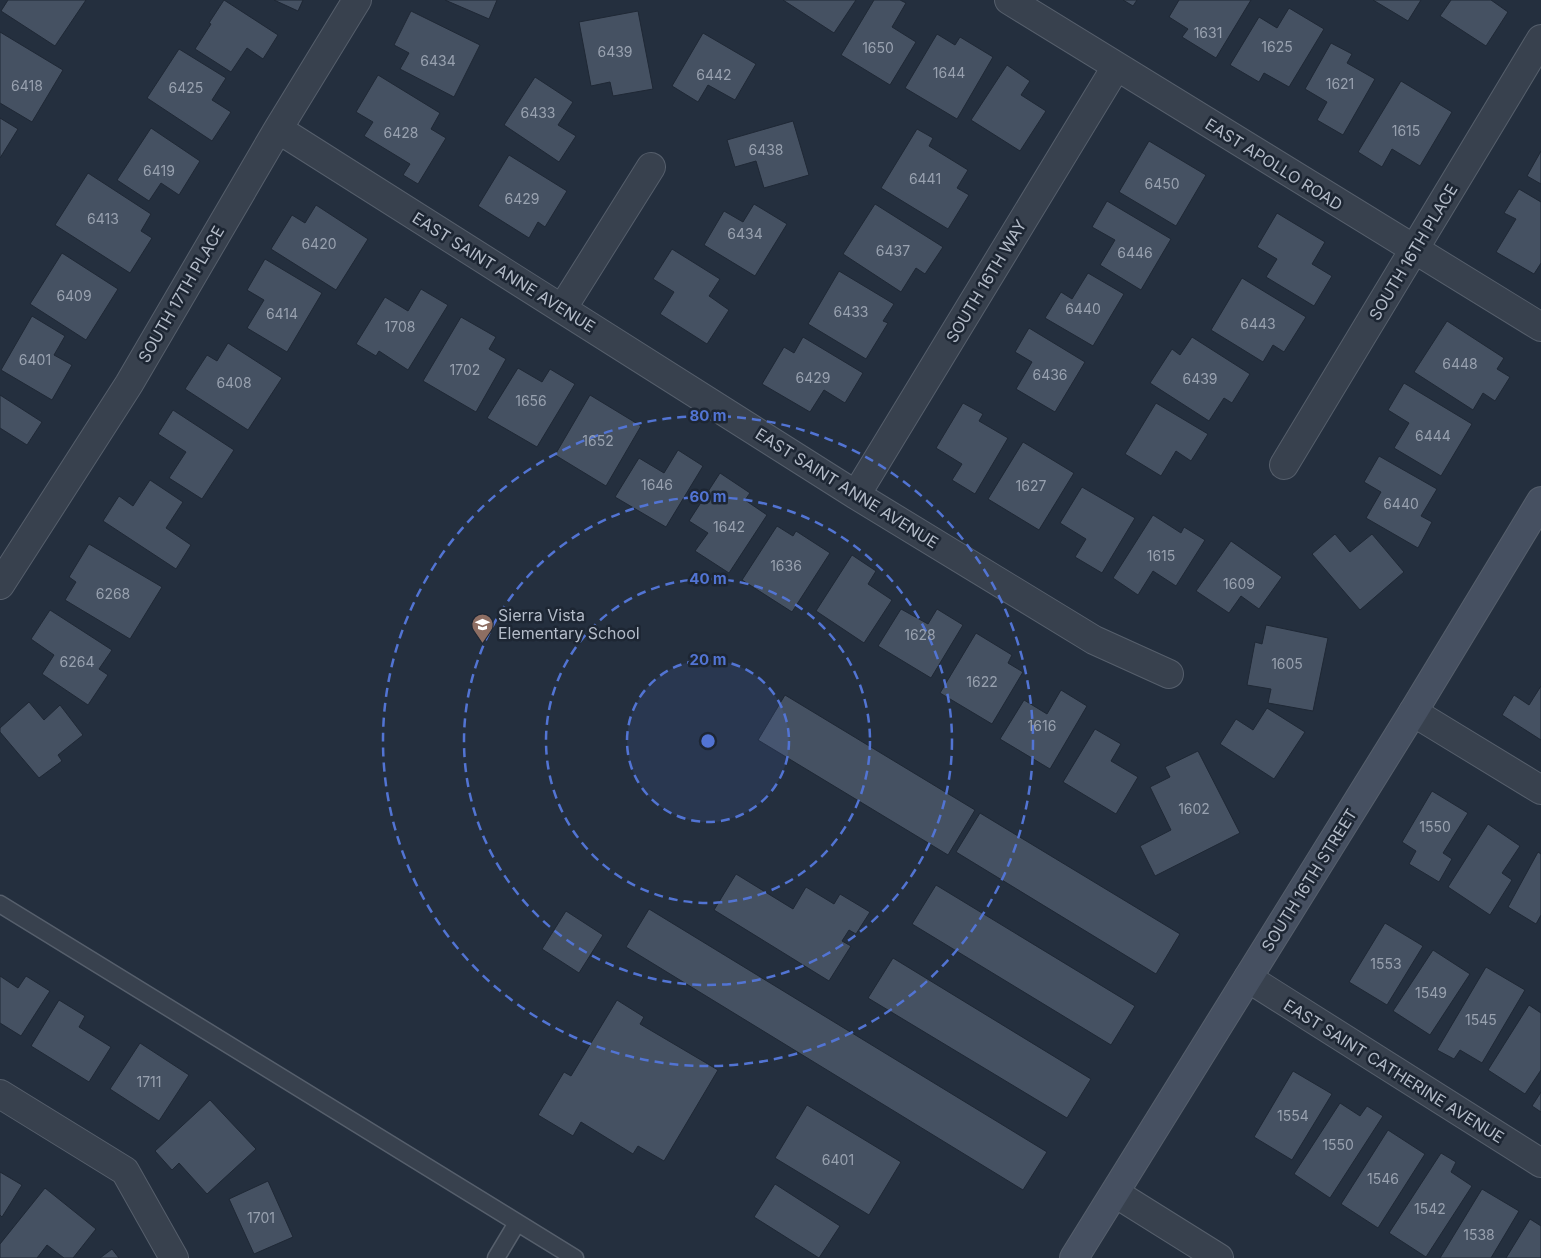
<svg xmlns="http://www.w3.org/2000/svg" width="1541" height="1258" viewBox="0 0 1541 1258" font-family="Inter,sans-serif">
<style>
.building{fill:#455162;stroke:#1f2835}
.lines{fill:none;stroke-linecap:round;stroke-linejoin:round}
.service-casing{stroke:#565f6c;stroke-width:19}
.minor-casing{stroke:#565f6c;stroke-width:30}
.secondary-casing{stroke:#565f6c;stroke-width:30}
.service{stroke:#38414e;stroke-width:16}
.minor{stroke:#38414e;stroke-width:28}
.secondary{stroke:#465061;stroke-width:28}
.ring{fill:none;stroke:#5274d3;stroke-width:2.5;stroke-dasharray:9 6}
.labels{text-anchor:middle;stroke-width:5;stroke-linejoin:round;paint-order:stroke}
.number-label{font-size:14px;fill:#98a1af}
.street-label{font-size:16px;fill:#b4bcc9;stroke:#1d2633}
.poi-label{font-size:16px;fill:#b4bcc9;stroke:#1d2633;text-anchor:start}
.centre{fill:#5274d3;stroke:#1d2633;stroke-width:2.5}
.ring-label{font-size:15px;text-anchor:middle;font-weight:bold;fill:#5274d3;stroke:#1d2633;stroke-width:5;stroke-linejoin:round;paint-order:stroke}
</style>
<rect width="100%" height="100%" fill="#242f3e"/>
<path class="building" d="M8 0H86L55 46 1 11Z
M224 0 278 35 263 59 247 48 231 72 195 49 211 24 209 23Z
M274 0H303L298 11Z
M445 0H497L489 19Z
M783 0H856L834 33Z
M874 0H900L906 3 892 27 916 42 890 85 841 55Z
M1123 0H1137L1133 6Z
M1179 0H1251L1216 58 1182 37 1188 29 1169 17Z
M1373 0H1421L1408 21Z
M1451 0H1491L1508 12 1486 46 1440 16Z
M1289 8 1324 29 1289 87 1264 73 1259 82 1230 65 1259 17 1277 28Z
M411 11 480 45 454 97 400 69 409 53 394 45Z
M638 11 653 89 613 96 610 82 591 86 579 22Z
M0 32 63 70 32 122 0 103Z
M703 33 756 64 735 100 708 85 698 102 672 86Z
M937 34 955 45 960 37 993 57 957 119 905 88Z
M1331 43 1352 54 1347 63 1375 79 1343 135 1317 120 1327 102 1305 89Z
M179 49 226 78 212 100 231 112 212 141 147 98Z
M1007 65 1030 81 1021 95 1046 111 1020 151 971 120Z
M378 75 440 113 431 129 446 138 418 184 403 175 410 164 364 136 373 122 356 112Z
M535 77 573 102 558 125 576 136 559 162 504 125Z
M1401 81 1452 112 1420 166 1392 149 1382 167 1358 152Z
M0 118 18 129 0 158Z
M793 121 809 175 764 188 756 161 735 167 727 140Z
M151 128 200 161 179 195 161 183 149 201 117 180Z
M917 129 933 138 929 146 968 170 957 188 969 195 948 229 881 188Z
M1149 141 1206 175 1176 226 1119 192Z
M1541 151V184L1527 176Z
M509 155 567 191 545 227 538 222 529 238 478 206Z
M88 173 151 214 141 231 152 238 130 273 55 225Z
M1519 189 1541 202V263L1534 274 1496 252 1516 219 1504 213Z
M1107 201 1171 239 1141 290 1100 265 1115 240 1092 227Z
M754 204 787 224 755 276 704 245 724 211 743 222Z
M875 204 943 247 925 274 916 268 901 292 843 254Z
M316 205 368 239 336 290 271 249 292 215 305 223Z
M1277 213 1325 242 1312 264 1332 276 1314 306 1266 277 1277 259 1257 247Z
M672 249 720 279 709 296 729 310 707 344 660 314 674 292 653 279Z
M62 253 118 289 86 340 30 304Z
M265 259 322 293 287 352 247 328 264 300 247 290Z
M839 271 894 304 883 321 888 323 866 359 808 324Z
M1088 273 1124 294 1093 346 1045 318 1061 292 1072 299Z
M1242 278 1306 317 1284 352 1273 345 1263 362 1211 330Z
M421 289 448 305 408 370 379 351 376 356 356 344 385 297 408 311Z
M32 316 65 336 54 355 72 365 52 400 1 370Z
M461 317 496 337 489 349 506 359 476 412 423 381Z
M1447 321 1504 358 1497 369 1510 377 1495 401 1483 393 1473 410 1414 372Z
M1029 328 1085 362 1055 412 1016 389 1032 362 1015 352Z
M803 337 863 373 845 403 824 390 810 412 762 384 784 347 794 353Z
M1192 337 1250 374 1232 403 1224 398 1209 421 1150 383 1172 349 1180 355Z
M228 343 282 378 248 430 185 389 207 355 217 361Z
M518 368 542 382 550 369 575 384 537 447 487 418Z
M1404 383 1472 424 1441 476 1394 448 1409 423 1388 410Z
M0 395 42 422 27 445 0 428Z
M590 395 641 426 606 486 555 455Z
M963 403 983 414 979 421 1008 438 975 494 952 480 962 464 936 448Z
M1156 403 1208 434 1191 461 1176 451 1161 476 1125 454Z
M173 410 234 450 202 499 169 478 186 452 158 434Z
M1023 442 1074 473 1039 530 988 499Z
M678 450 703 466 666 527 615 497 639 458 664 473Z
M1379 456 1437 489 1421 516 1432 522 1418 548 1366 518 1381 492 1364 482Z
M720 473 750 493 745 500 767 515 729 573 695 551 708 533 689 521Z
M150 480 183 502 166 528 191 545 176 569 103 521 119 496 133 506Z
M1082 487 1135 518 1102 573 1075 557 1086 539 1060 523Z
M1153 515 1181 533 1184 527 1205 540 1176 586 1153 571 1138 595 1113 578Z
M777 526 793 536 796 531 830 553 792 612 742 580Z
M1335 534 1350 552 1372 534 1404 572 1360 610 1312 554Z
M1231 541 1282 577 1259 609 1241 596 1229 613 1196 591Z
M89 544 162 587 130 639 65 600 76 582 69 577Z
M852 555 876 571 868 584 892 600 864 643 816 611Z
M901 609 928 624 937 609 963 625 931 678 878 646Z
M50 610 112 650 99 669 108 675 88 705 42 674 54 655 31 639Z
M1266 625 1328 638 1313 711 1268 703 1271 689 1247 685 1255 642 1262 644Z
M976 633 1012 655 1008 663 1023 672 992 724 940 693Z
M1541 686V740L1502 715 1514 695 1529 705Z
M1061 690 1087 706 1050 769 1000 739 1024 700 1047 714Z
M785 695 975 810 948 855 758 740Z
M29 702 44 720 60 705 83 735 58 755 62 761 39 778 0 732V728Z
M1267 708 1305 732 1274 779 1220 744 1236 719 1253 730Z
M1095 729 1121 744 1111 761 1138 777 1116 814 1063 782Z
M1198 751 1240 833 1155 876 1140 846 1171 830 1150 787 1170 777 1165 767Z
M1432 791 1468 813 1443 853 1452 859 1439 882 1409 864 1416 851 1402 842Z
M980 813 1180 934 1156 974 956 852Z
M1488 824 1520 846 1502 873 1512 880 1490 915 1448 887Z
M1538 852 1541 854V915L1536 924 1508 907Z
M736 874 793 909 806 887 834 904 840 894 870 912 856 934 849 930 842 941 851 946 829 981 714 910Z
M936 885 1135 1006 1111 1045 912 924Z
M649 909 1047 1152 1023 1190 626 947Z
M566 911 603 935 579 973 542 949Z
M1385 923 1423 946 1387 1005 1349 982Z
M1433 950 1470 974 1430 1035 1393 1011Z
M893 958 1091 1079 1067 1118 868 998Z
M1486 967 1525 990 1482 1063 1460 1050 1454 1059 1437 1050Z
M0 976 18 988 26 976 50 991 21 1036 0 1023Z
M59 1000 85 1016 79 1027 111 1047 89 1082 31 1046Z
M617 1000 644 1017 640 1024 718 1070 664 1161 638 1146 633 1154 581 1122 573 1136 538 1115 564 1072 571 1076Z
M1529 1005 1541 1013V1070L1525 1094 1488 1070Z
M140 1043 189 1075 159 1121 110 1089Z
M1293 1071 1332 1094 1292 1160 1254 1137Z
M1541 1092V1112L1532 1106Z
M210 1100 256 1149 207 1194 179 1163 172 1170 155 1151Z
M1340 1103 1360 1116 1367 1106 1383 1116 1330 1198 1294 1174Z
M807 1105 901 1162 869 1215 775 1158Z
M1388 1130 1425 1154 1378 1228 1341 1204Z
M1441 1153 1456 1162 1451 1172 1472 1186 1426 1257 1389 1233Z
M0 1172 22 1185 2 1217 0 1215Z
M268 1181 293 1237 254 1254 229 1199Z
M775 1184 840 1226 819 1258 754 1217Z
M45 1188 96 1229 73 1258H64L47 1245 37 1258H0V1244Z
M1482 1189 1519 1211 1491 1258H1440Z
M1530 1219 1541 1226V1258H1506Z
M112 1249 119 1258H100Z"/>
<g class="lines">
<defs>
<path id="service" d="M0 904 575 1258
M496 1258 517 1223"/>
<path id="minor" d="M1009 0 1541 327
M278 129 856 495 1094 640 1169 674
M562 309 651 167
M1284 465 1541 39
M856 495 1116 67
M0 585 129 384 278 129 357 0
M1413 712 1541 790
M1248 978 1541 1163
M0 1094 125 1171 174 1258
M1115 1193 1219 1258"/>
<path id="secondary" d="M1074 1258 1413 712 1541 501"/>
</defs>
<use href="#service" class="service-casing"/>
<use href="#minor" class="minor-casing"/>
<use href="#secondary" class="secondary-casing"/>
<use href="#service" class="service"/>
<use href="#minor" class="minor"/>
<use href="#secondary" class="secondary"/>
</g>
<circle cx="708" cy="741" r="81" fill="#5274d3" fill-opacity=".12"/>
<g class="ring">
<circle cx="708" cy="741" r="81"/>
<circle cx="708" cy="741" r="162"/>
<circle cx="708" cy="741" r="244"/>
<circle cx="708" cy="741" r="325"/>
</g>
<defs>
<symbol id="school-pin" viewBox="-11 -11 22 30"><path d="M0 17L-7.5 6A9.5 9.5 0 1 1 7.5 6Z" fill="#8d6e63" stroke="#1d2633"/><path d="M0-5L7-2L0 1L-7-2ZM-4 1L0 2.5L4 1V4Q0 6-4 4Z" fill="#fff"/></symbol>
</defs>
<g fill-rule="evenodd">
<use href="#school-pin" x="470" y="612" width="25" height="34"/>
</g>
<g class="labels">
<g class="number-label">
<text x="1208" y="38">1631</text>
<text x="1277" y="52">1625</text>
<text x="878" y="53">1650</text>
<text x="615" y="57">6439</text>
<text x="438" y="66">6434</text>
<text x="949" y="78">1644</text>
<text x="714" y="80">6442</text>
<text x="1340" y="89">1621</text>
<text x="27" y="91">6418</text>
<text x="186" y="93">6425</text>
<text x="538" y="118">6433</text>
<text x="1406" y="136">1615</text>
<text x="401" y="138">6428</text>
<text x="766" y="155">6438</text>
<text x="159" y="176">6419</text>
<text x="925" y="184">6441</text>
<text x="1162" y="189">6450</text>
<text x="522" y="204">6429</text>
<text x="103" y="224">6413</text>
<text x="745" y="239">6434</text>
<text x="319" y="249">6420</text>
<text x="893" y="256">6437</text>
<text x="1135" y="258">6446</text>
<text x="74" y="301">6409</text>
<text x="1083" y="314">6440</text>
<text x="851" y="317">6433</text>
<text x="282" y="319">6414</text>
<text x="1258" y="329">6443</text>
<text x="400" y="332">1708</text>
<text x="35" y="365">6401</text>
<text x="1460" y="369">6448</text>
<text x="465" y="375">1702</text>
<text x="1050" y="380">6436</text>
<text x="813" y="383">6429</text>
<text x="1200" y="384">6439</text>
<text x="234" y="388">6408</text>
<text x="531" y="406">1656</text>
<text x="1433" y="441">6444</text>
<text x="598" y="446">1652</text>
<text x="657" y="490">1646</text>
<text x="1031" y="491">1627</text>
<text x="1401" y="509">6440</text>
<text x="729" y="532">1642</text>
<text x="1161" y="561">1615</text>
<text x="786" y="571">1636</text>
<text x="1239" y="589">1609</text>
<text x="113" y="599">6268</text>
<text x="920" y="640">1628</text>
<text x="77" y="667">6264</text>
<text x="1287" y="669">1605</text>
<text x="982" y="687">1622</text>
<text x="1042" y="731">1616</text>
<text x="1194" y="814">1602</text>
<text x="1435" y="832">1550</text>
<text x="1386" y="969">1553</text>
<text x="1431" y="998">1549</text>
<text x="1481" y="1025">1545</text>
<text x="149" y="1087">1711</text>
<text x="1293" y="1121">1554</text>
<text x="1338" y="1150">1550</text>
<text x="838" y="1165">6401</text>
<text x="1383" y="1184">1546</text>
<text x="1430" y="1214">1542</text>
<text x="261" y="1223">1701</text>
<text x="1479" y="1240">1538</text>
</g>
<g class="street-label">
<text transform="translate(1274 164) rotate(32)" y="6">EAST APOLLO ROAD</text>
<text transform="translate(1413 252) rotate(-59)" y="6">SOUTH 16TH PLACE</text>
<text transform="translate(504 272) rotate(32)" y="6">EAST SAINT ANNE AVENUE</text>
<text transform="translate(986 281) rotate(-59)" y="6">SOUTH 16TH WAY</text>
<text transform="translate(181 294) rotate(-60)" y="6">SOUTH 17TH PLACE</text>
<text transform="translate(847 488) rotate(32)" y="6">EAST SAINT ANNE AVENUE</text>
<text transform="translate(1309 880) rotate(-58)" y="6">SOUTH 16TH STREET</text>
<text transform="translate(1394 1071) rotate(32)" y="6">EAST SAINT CATHERINE AVENUE</text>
</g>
<g class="poi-label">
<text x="498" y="621">Sierra Vista<tspan x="498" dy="18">Elementary School</tspan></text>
</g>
</g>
<circle cx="708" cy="741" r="8" class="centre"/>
<g class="ring-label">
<text x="708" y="421">80 m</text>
<text x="708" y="502">60 m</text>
<text x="708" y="584">40 m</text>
<text x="708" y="665">20 m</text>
</g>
</svg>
